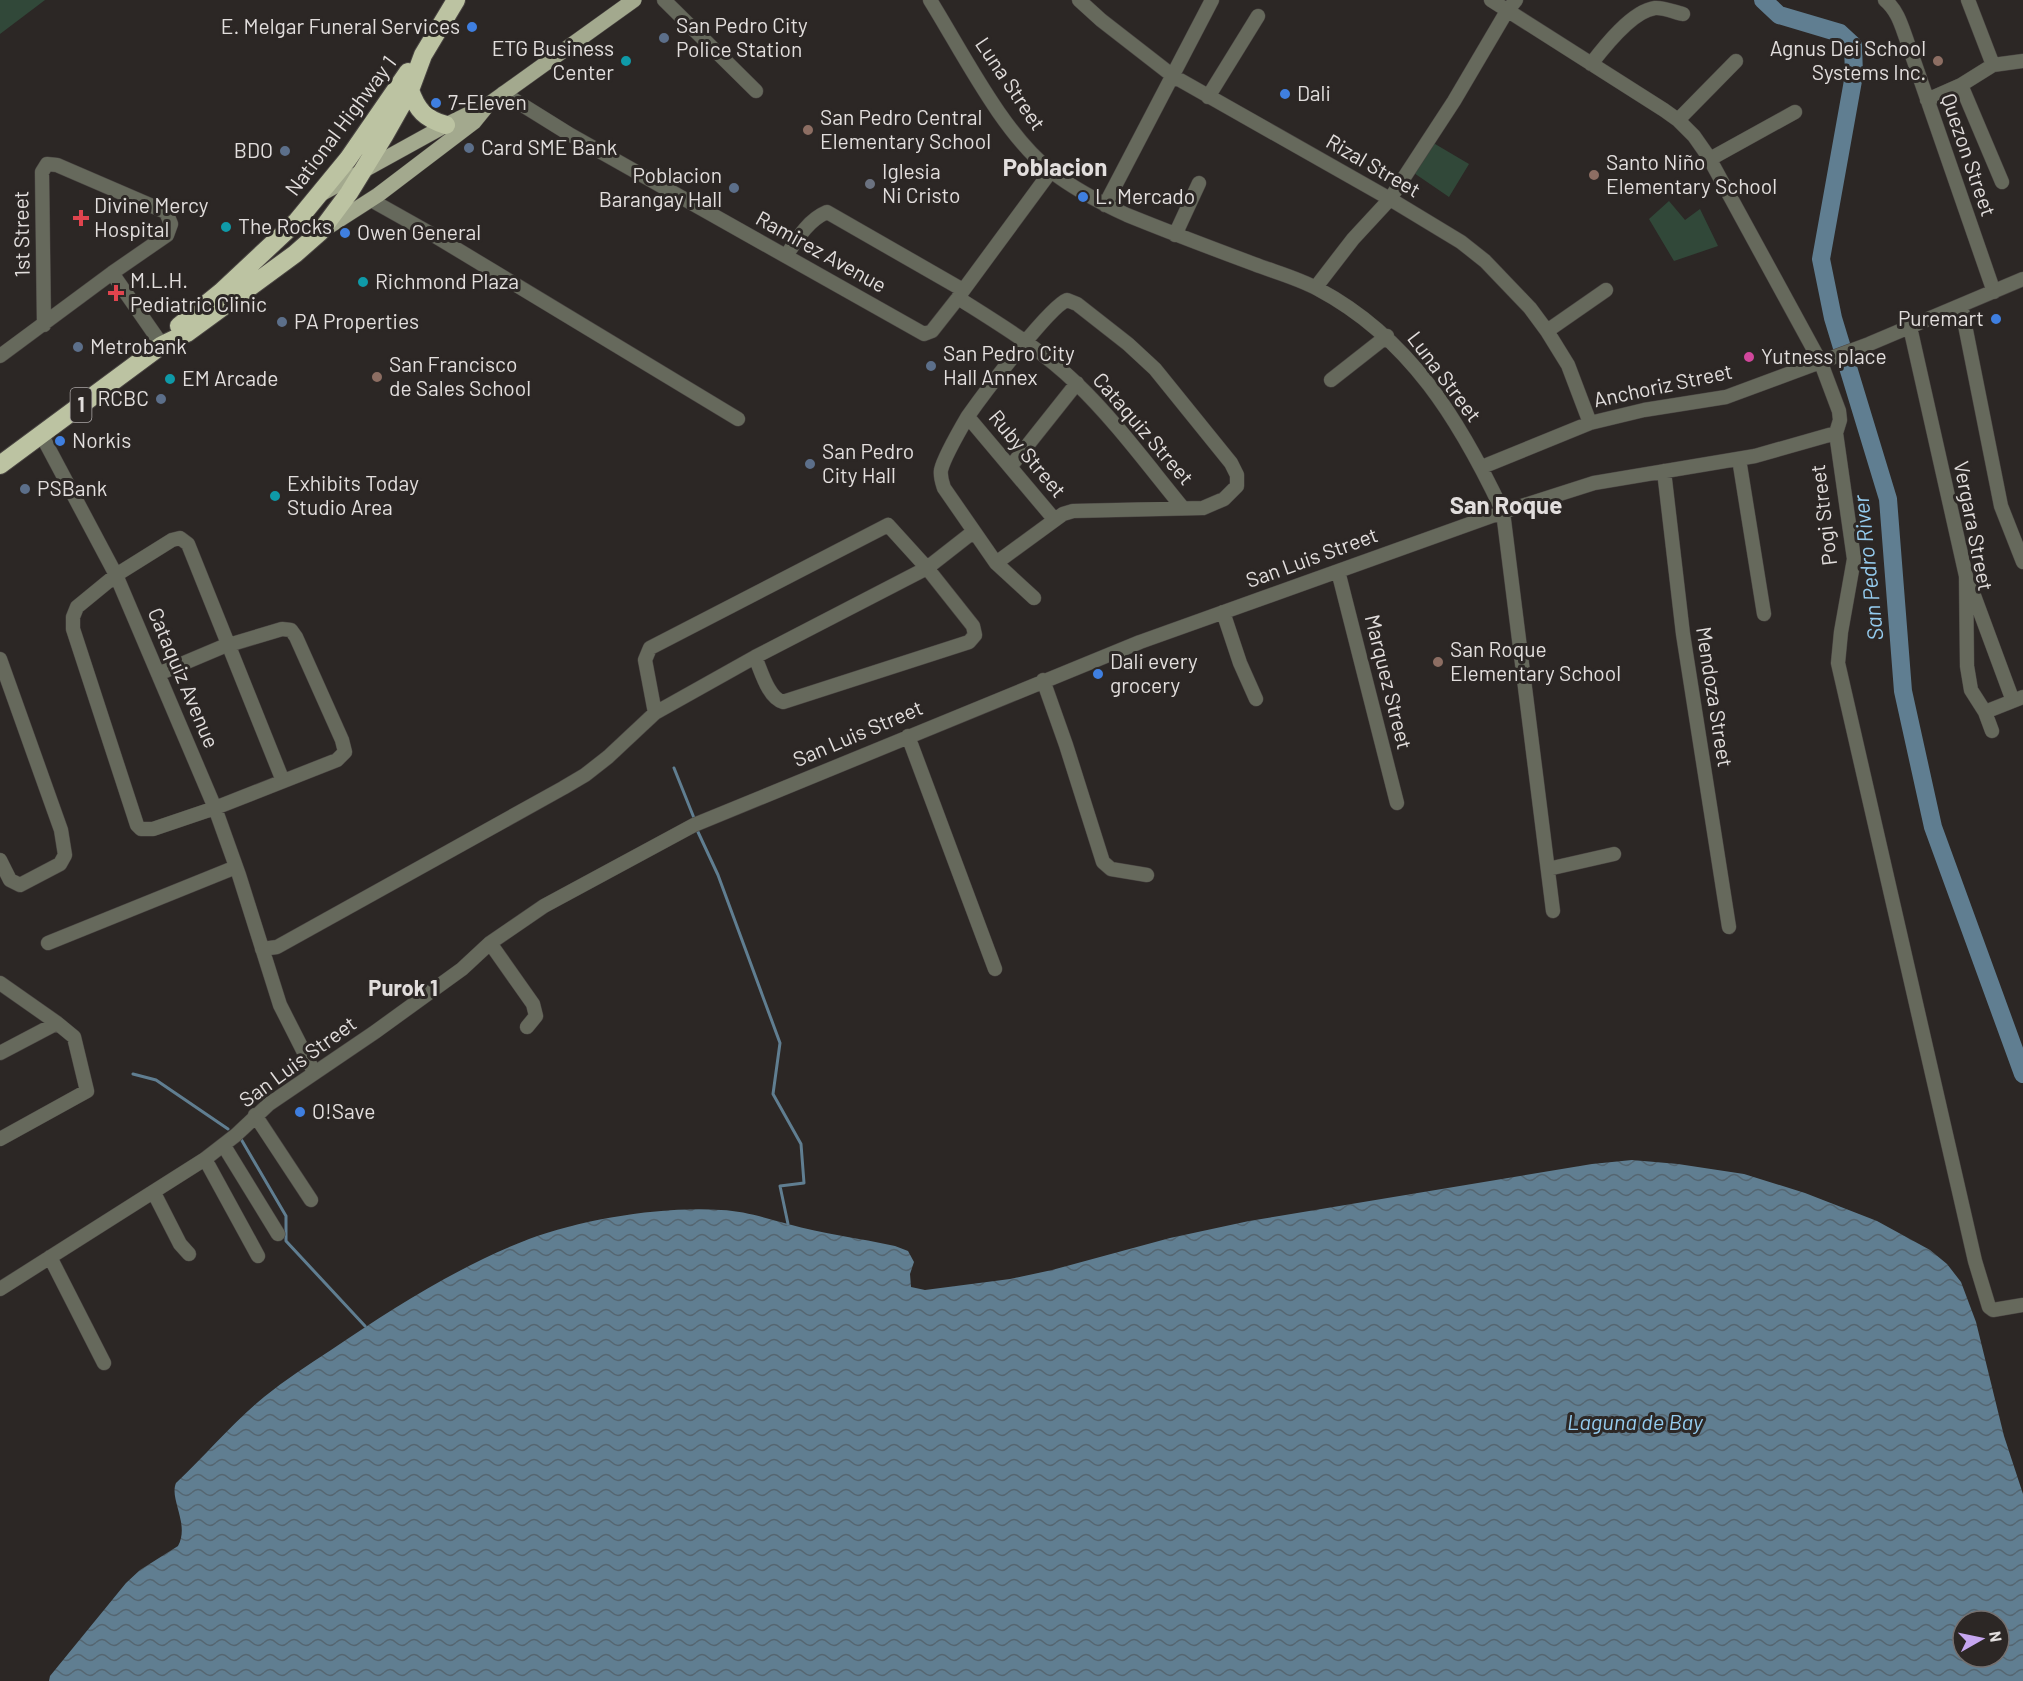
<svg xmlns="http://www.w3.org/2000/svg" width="2023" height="1681" viewBox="0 0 2023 1681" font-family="Barlow,sans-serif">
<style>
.grass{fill:#314839}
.water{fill:url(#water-waves);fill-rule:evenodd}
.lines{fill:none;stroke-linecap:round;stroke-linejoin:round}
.stream{stroke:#607e91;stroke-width:3}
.river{stroke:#607e91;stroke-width:18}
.minor-casing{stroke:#494442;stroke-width:15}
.major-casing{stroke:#494442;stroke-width:16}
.highway-casing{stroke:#494442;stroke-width:20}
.minor{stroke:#66695c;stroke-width:14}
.major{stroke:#a3a98e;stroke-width:15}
.highway{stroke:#bcc3a2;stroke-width:18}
.shop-dot{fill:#3f7fe0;stroke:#2c2725;stroke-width:2}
.service-dot{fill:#5c6f8a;stroke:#2c2725;stroke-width:2}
.culture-dot{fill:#0f9aa8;stroke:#2c2725;stroke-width:2}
.education-dot{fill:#8d6e63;stroke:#2c2725;stroke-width:2}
.worship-dot{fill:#6b7280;stroke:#2c2725;stroke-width:2}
.health-dot{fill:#e0444e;stroke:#2c2725;stroke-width:2}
.hotel-dot{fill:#d1479c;stroke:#2c2725;stroke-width:2}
.labels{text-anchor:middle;stroke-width:6;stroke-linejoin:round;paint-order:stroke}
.shield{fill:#2c2725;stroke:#aba7a6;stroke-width:1.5}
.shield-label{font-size:20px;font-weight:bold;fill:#e2dedd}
.poi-label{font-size:21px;fill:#e2dedd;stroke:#2c2725;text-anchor:start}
.street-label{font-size:21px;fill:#e2dedd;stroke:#2c2725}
.water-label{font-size:22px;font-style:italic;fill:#95ccef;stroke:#2c2725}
.neighbourhood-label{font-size:22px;font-weight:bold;fill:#e2dedd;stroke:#2c2725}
.quarter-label{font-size:24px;font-weight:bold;fill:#e2dedd;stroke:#2c2725}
</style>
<defs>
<pattern id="water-waves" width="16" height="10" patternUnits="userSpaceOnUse" patternTransform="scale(1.5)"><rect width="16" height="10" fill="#607e91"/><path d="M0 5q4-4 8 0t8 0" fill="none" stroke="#556671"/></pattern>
</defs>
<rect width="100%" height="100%" fill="#2c2725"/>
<path class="grass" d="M0 0H45L0 34Z
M1430 141 1469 164 1449 197 1411 171Z
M1669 201 1685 220 1700 209 1718 246 1674 261 1649 219Z"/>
<path class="water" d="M1632 1160 1678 1164 1744 1174 1805 1193 1877 1221 1930 1250 1947 1264 1961 1282 1976 1322 2004 1436 2023 1494V1681H49L50 1676 126 1583 140 1570 178 1546C190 1524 169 1499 176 1483 206 1455 232 1423 264 1397 285 1380 308 1365 331 1350 393 1308 459 1266 529 1239 583 1219 663 1206 721 1210 745 1211 765 1218 788 1224 823 1234 859 1238 895 1246L908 1251 914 1262 910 1274 911 1287 925 1290 1010 1279 1052 1270 1170 1238 1249 1221 1592 1164ZM1963 1621H1999V1657H1963Z"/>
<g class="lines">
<path class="stream" d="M674 768 694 818
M698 832 718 875 780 1043 773 1094 801 1144 804 1183 780 1186 788 1224
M133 1074 156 1080 228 1129
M241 1139 286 1216V1241L365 1326"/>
<path class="river" d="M1763 0 1779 15 1840 33 1853 45 1854 75 1821 259 1833 318 1888 499 1903 691 1933 827 2023 1074"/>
<defs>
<path id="minor" d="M664 0 756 91
M930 0C963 53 1003 134 1051 171 1074 189 1101 203 1127 215 1169 232 1211 248 1254 264 1275 272 1298 278 1318 289 1410 338 1460 421 1503 512L1553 911
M1079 0 1101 20 1173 76 1390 199 1461 242 1485 261 1530 308 1547 331 1568 365 1590 423
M1491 0 1664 110 1678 120 1694 136 1708 156 1821 363 1839 411 1840 420 1836 433 1854 559 1841 632 1838 663 1975 1261 1989 1307 1993 1310 2023 1305
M1885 0C1897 10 1901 24 1906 38L1994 292
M1968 0 1993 65
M1591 64C1604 47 1632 11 1655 8 1663 7 1674 12 1683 14
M1961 85 2002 182
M503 93 569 134 924 334 932 331 958 298C999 324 1041 349 1076 383 1114 419 1150 468 1183 508
M1208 97 1258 16
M1927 100 1961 85 1993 65 2023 61
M1678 120 1736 61
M1710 159 1795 112
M371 200 435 236 738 419
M1105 205 1212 0
M1175 235 1199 183
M786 256C797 239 808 220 827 212L963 290
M112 273 162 345
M1316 287 1353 239 1390 199 1454 101 1507 11 1516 0
M959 296 1051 171
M1961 305 2001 506 2023 562
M1910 327 1966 576 1967 666 1971 690 1985 712 1992 731
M1547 331 1606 290
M0 356 112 273 167 235 171 224 166 212 57 165 47 164 42 172 44 325
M1331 380 1387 336
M968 417 1054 519
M41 434 116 575 215 808 239 875 280 1005 314 1072
M1739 459 1764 614
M1011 466 1077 383
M1482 467 1590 423 1644 410 1726 397 1869 344 2023 279
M1664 471 1683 634 1729 927
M996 563 1063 514 1073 511 1203 508 1224 499 1237 486V475L1231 463 1155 369 1128 344 1077 304 1067 300C1049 307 982 396 968 416 961 428 944 457 941 470 940 477 942 482 944 488L996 563 1034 598
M1338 571 1397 803
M1969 582 2013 701
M1223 612 1240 663 1256 699
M0 659 61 830 65 855 60 864 20 885 10 880 0 860
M158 674 222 647 282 629 291 630 296 637 342 740 345 752 337 760 215 808 153 829H141L137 825 73 629V617L77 607 116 575 172 540 180 538 188 544 283 781
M1043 680 1066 745 1103 862 1111 869 1147 875
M1985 712 2023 697
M655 713 645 660 650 648 888 525 927 568 973 626 975 635 969 642 783 702C768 698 761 670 755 657
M908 736 995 969
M1548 869 1614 854
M48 943 236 867
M490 943 533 1004 536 1016 527 1027
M262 949 277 947 563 788 585 775 608 757 655 713 755 657 927 568 973 532
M0 983 57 1023 74 1037 87 1091 0 1139
M0 1053 57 1023
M255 1115 311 1200
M224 1146 278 1234
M205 1159 258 1256
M154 1193 180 1244 189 1254
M50 1257 104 1363
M0 1289 205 1159 236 1135 269 1104 375 1032 462 969 490 943 544 906 694 825 1140 642 1503 512 1594 483 1755 456 1836 433"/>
<path id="major" d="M321 194 446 125 489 104 634 0
M325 229 378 195 474 122 487 106"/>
<path id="highway" d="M410 90C417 110 425 119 446 125
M179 326 221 292 297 221 348 159 408 72
M0 465 162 345 187 333 295 254 320 232 349 193 384 136 410 90 423 55 456 0"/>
</defs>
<use href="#minor" class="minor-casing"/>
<use href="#major" class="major-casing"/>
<use href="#highway" class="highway-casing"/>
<use href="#minor" class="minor"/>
<use href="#major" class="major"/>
<use href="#highway" class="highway"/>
</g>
<g class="shop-dot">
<circle cx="472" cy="27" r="6"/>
<circle cx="1285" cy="94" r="6"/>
<circle cx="436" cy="103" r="6"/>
<circle cx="1083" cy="197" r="6"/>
<circle cx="345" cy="233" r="6"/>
<circle cx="1996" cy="319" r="6"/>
<circle cx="60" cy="441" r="6"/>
<circle cx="1098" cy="674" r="6"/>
<circle cx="300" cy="1112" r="6"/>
</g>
<g class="service-dot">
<circle cx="664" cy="38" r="6"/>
<circle cx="469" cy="148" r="6"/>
<circle cx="285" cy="151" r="6"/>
<circle cx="734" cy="188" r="6"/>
<circle cx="282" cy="322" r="6"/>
<circle cx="78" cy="347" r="6"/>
<circle cx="931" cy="366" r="6"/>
<circle cx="161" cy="399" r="6"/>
<circle cx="810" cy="464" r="6"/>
<circle cx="25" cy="489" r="6"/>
</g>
<g class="culture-dot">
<circle cx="626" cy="61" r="6"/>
<circle cx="226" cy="227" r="6"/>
<circle cx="363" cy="282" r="6"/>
<circle cx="170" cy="379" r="6"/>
<circle cx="275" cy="496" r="6"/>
</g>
<g class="education-dot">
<circle cx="1938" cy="61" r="6"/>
<circle cx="808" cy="130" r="6"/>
<circle cx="1594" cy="175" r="6"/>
<circle cx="377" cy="377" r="6"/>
<circle cx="1438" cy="662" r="6"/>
</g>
<circle class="worship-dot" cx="870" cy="184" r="6"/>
<g class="health-dot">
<path d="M78 209h6v6h6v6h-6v6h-6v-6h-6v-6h6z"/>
<path d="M113 284h6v6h6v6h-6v6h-6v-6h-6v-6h6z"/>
</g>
<circle class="hotel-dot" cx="1749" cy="357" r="6"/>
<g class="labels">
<rect class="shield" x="70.5" y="388" width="21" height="34" rx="4.5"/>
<g class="shield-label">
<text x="81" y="412">1</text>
</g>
<g class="poi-label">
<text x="676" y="33">San Pedro City<tspan x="676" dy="24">Police Station</tspan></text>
<text x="460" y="34" text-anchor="end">E. Melgar Funeral Services</text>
<text x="614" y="56" text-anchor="end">ETG Business<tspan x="614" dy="24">Center</tspan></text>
<text x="1926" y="56" text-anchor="end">Agnus Dei School<tspan x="1926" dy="24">Systems Inc.</tspan></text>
<text x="1297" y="101">Dali</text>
<text x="448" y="110">7-Eleven</text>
<text x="820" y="125">San Pedro Central<tspan x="820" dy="24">Elementary School</tspan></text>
<text x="481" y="155">Card SME Bank</text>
<text x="273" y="158" text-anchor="end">BDO</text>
<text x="1606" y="170">Santo Niño<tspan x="1606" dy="24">Elementary School</tspan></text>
<text x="882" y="179">Iglesia<tspan x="882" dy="24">Ni Cristo</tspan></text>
<text x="722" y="183" text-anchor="end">Poblacion<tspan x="722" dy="24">Barangay Hall</tspan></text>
<text x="1095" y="204">L. Mercado</text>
<text x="94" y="213">Divine Mercy<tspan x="94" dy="24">Hospital</tspan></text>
<text x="238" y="234">The Rocks</text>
<text x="357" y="240">Owen General</text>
<text x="130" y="288">M.L.H.<tspan x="130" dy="24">Pediatric Clinic</tspan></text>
<text x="375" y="289">Richmond Plaza</text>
<text x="1984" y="326" text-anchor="end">Puremart</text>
<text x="294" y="329">PA Properties</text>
<text x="90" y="354">Metrobank</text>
<text x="943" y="361">San Pedro City<tspan x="943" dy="24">Hall Annex</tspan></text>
<text x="1761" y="364">Yutness place</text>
<text x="389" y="372">San Francisco<tspan x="389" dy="24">de Sales School</tspan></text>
<text x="182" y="386">EM Arcade</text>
<text x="149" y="406" text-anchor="end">RCBC</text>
<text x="72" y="448">Norkis</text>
<text x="822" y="459">San Pedro<tspan x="822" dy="24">City Hall</tspan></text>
<text x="287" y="491">Exhibits Today<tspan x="287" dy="24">Studio Area</tspan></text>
<text x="37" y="496">PSBank</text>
<text x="1450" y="657">San Roque<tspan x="1450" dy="24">Elementary School</tspan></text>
<text x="1110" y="669">Dali every<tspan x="1110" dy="24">grocery</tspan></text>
<text x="312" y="1119">O!Save</text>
</g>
<g class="street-label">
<text transform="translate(1010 84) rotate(56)" y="7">Luna Street</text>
<text transform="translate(341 126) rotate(-53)" y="7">National Highway 1</text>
<text transform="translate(1968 155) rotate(71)" y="7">Quezon Street</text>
<text transform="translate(1373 166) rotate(30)" y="7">Rizal Street</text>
<text transform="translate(22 234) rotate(-91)" y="7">1st Street</text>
<text transform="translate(821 252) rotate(29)" y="7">Ramirez Avenue</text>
<text transform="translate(1444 377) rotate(53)" y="7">Luna Street</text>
<text transform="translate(1663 386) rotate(-12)" y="7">Anchoriz Street</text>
<text transform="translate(1143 429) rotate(49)" y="7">Cataquiz Street</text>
<text transform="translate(1027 454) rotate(50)" y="7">Ruby Street</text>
<text transform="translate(1824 515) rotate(-97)" y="7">Pogi Street</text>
<text transform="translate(1973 526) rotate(79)" y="7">Vergara Street</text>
<text transform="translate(1312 558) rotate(-20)" y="7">San Luis Street</text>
<text transform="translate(183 678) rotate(67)" y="7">Cataquiz Avenue</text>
<text transform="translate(1388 682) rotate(76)" y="7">Marquez Street</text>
<text transform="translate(1714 697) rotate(81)" y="7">Mendoza Street</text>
<text transform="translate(858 734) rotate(-23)" y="7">San Luis Street</text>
<text transform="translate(298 1062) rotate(-36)" y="7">San Luis Street</text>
</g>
<g class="water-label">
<text transform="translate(1868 568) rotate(-96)" y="8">San Pedro River</text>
<text x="1635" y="1430">Laguna de Bay</text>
</g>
<g class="neighbourhood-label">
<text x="403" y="996">Purok 1</text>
</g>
<g class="quarter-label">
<text x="1055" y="176">Poblacion</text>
<text x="1506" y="514">San Roque</text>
</g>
</g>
<g transform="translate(1981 1639) rotate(81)"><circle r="28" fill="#2c2725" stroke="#75706f" stroke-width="1.5"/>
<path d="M0-4.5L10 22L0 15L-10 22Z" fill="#c6a6f0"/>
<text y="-9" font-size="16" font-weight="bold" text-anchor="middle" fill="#e2dedd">N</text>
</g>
</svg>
